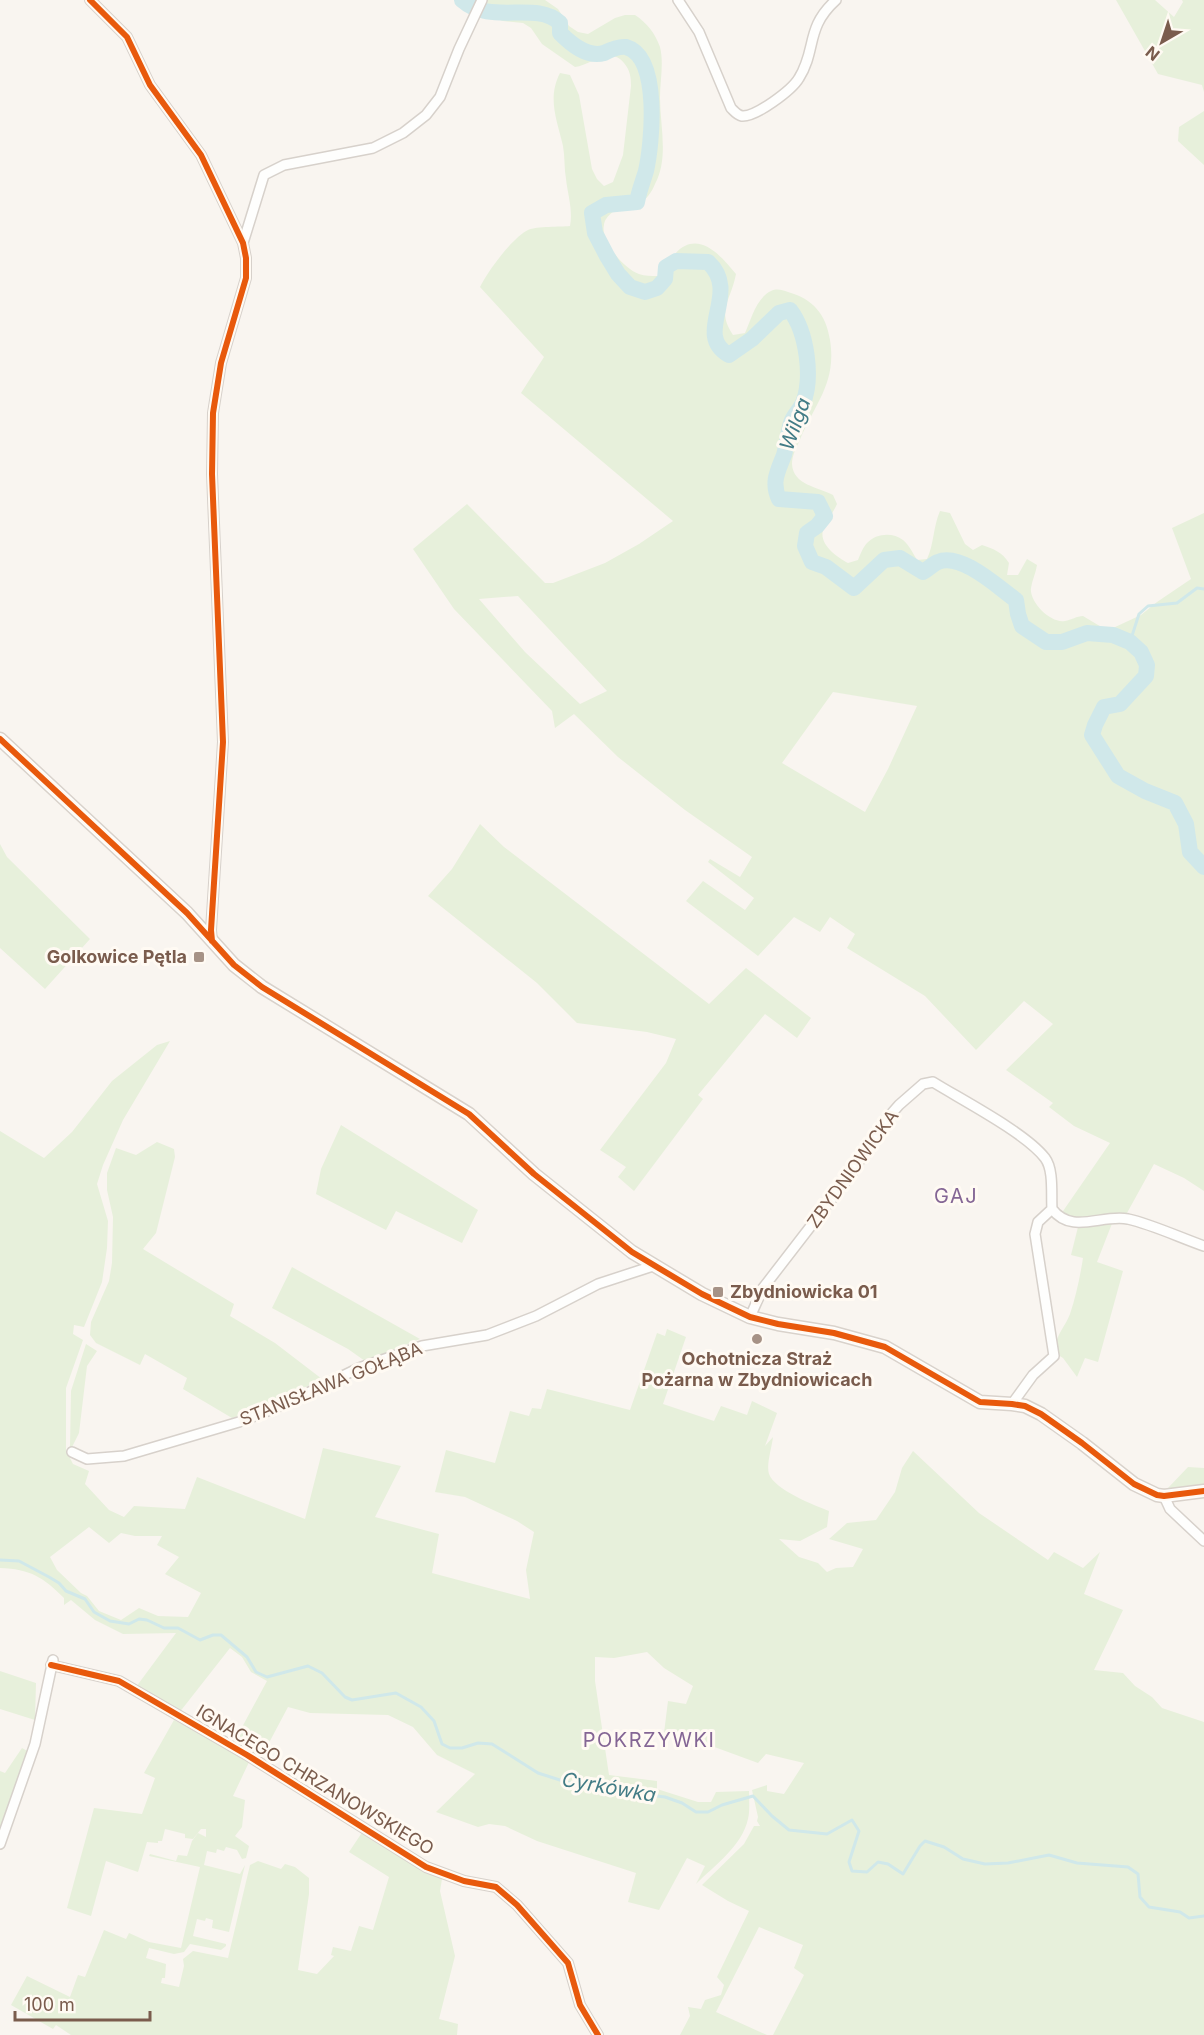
<svg xmlns="http://www.w3.org/2000/svg" width="1204" height="2035" viewBox="0 0 1204 2035" font-family="Inter,sans-serif">
<style>
.green{fill:#e7f0db;fill-rule:evenodd}
.lines{fill:none;stroke-linecap:round;stroke-linejoin:round}
.stream{stroke:#d0e8ea;stroke-width:3}
.river{stroke:#d0e8ea;stroke-width:16}
.street-casing{stroke:#d7d1cb;stroke-width:12}
.secondary-casing{stroke:#d9d2cb;stroke-width:15}
.street{stroke:#fefefd;stroke-width:9}
.secondary{stroke:#fefefd;stroke-width:12}
.cycleway-casing{stroke:#fffaf3;stroke-width:10}
.cycleway{stroke:#e8590c;stroke-width:6}
.poi-dot{fill:#a69286;stroke:#fffaf3;stroke-width:2}
.labels{text-anchor:middle;stroke-width:6;stroke-linejoin:round;paint-order:stroke}
.poi-label{font-size:18px;font-weight:bold;fill:#7a5c4d;stroke:#fffaf3;text-anchor:end}
.street-label{font-size:18px;fill:#7a5c4d;stroke:#fffaf3}
.water-label{font-size:20px;font-style:italic;fill:#437c86;stroke:#fffaf3}
.neighbourhood-label{font-size:20px;letter-spacing:1.5px;fill:#846695;stroke:#fffaf3}
</style>
<rect width="100%" height="100%" fill="#f9f5f0"/>
<path class="green" d="M466 0H545L558 9 569 26 578 32 588 34 615 18 625 15H635C647 23 655 33 660 47 664 63 660 81 660 98 660 126 669 158 655 184 652 192 645 202 637 204 634 205 631 204 628 205 619 207 605 215 604 225 600 241 624 269 639 274 645 276 651 276 658 276 665 269 668 261 675 254 698 228 722 257 736 274 731 301 716 310 733 335L745 333C751 320 756 298 771 291 777 288 782 290 788 292 813 299 826 314 830 340 837 384 814 404 799 442 796 448 792 456 792 464 793 485 818 487 833 495L837 504C833 513 826 522 823 530 819 545 837 557 848 563L858 560C860 555 863 547 867 543 876 533 893 532 903 540 909 545 913 553 917 560L927 559C934 544 933 527 940 511L950 513 965 544 973 550 982 545C994 549 1002 552 1009 563L1007 575H1018L1027 559 1037 565C1036 573 1032 580 1031 588 1029 602 1051 624 1065 621 1071 620 1077 616 1083 616L1103 628H1113L1141 615 1157 602 1191 579 1172 528 1204 513V1191L1184 1178 1154 1164 1127 1213 1100 1215 1077 1220 1061 1214 1110 1143 1074 1126 1049 1107 1053 1103 1006 1070 1053 1024 1024 1001 976 1050 925 996 847 948 855 934 830 917 820 932 794 917 758 956 686 901 703 881 745 910 754 898 708 862 710 859 740 877 752 857 685 810 618 757 574 714 555 728 552 711 454 609 413 549 467 504 545 583H553L605 563 639 544 673 521 521 393 544 357 480 287C488 271 512 238 528 230 537 226 560 227 570 226 573 210 568 196 566 179 564 168 565 157 563 146 557 120 547 98 560 73L570 75 579 95 592 169 597 179 604 186 613 182 623 155 631 86C631 77 630 70 624 63 611 46 590 65 575 67L542 44 531 28 523 23 503 21 485 15ZM518 596 607 691 580 704 525 652 479 599ZM833 692 917 706 888 769 865 812 782 763Z
M1116 0H1155L1174 17 1183 2 1182 0H1204V92L1202 85 1158 74Z
M1204 111V165L1178 141 1179 127Z
M480 824 504 847 709 1004 746 968 811 1018 797 1038 765 1014 698 1095 703 1099 634 1191 618 1177 626 1167 600 1150 666 1063 676 1039 647 1032 577 1023 537 983 428 896 452 869Z
M0 844 7 857 90 939 45 989 0 948Z
M170 1041 123 1120 103 1165 97 1184 108 1221 107 1248 102 1282 84 1327 74 1325 73 1334 83 1340 66 1388V1450L73 1464 89 1471 85 1484 109 1510 124 1517 134 1506 185 1509 197 1477 305 1519 323 1448 401 1466 375 1517 439 1534 432 1573 530 1599 526 1570 534 1532 517 1521 465 1497 435 1492 446 1450 495 1463 510 1411 529 1416 532 1408 541 1409 547 1389 630 1410 657 1333 665 1336 667 1329 686 1337 663 1404 714 1421 721 1406 747 1415 752 1401 777 1413 765 1446 773 1437C772 1447 766 1465 769 1474 775 1490 814 1505 829 1511L827 1527 800 1541 779 1539 799 1557 818 1563 827 1572 836 1568 853 1567 863 1549 829 1539 847 1523 876 1520 895 1492 902 1468 913 1451 979 1513 1048 1560 1054 1552 1083 1568 1100 1552 1084 1594 1123 1610 1094 1670 1123 1673 1135 1686 1152 1697 1162 1708 1204 1722V2035H773L804 1975 794 1968 803 1945 759 1927 716 2012 767 2035H680L690 2016 688 2007 701 2009 705 2000 721 1995 724 1985 717 1977 749 1911 728 1901 702 1885 744 1844 754 1826H760L757 1821 758 1817 752 1790 767 1785V1791L784 1794 804 1763 766 1754 758 1763 709 1745 664 1733 668 1701 686 1704 693 1686 664 1668 647 1652 614 1658 595 1657V1681L609 1775 657 1781V1789L698 1802H711L716 1792 749 1791C749 1800 750 1811 748 1819 742 1846 715 1865 696 1884L705 1866 687 1858 659 1910 628 1902 636 1873 537 1841 505 1826 489 1824 478 1827 436 1812 475 1774 437 1755 413 1727 388 1715 310 1713 288 1707 262 1756 234 1742 267 1681 251 1672 242 1657 230 1648 179 1713 136 1687 176 1633 123 1634 95 1620 71 1600 64 1605V1598C43 1577 30 1569 0 1568V1131L44 1158 72 1132 112 1081 157 1045ZM89 1527 109 1543 121 1533 135 1536H162L157 1545 179 1557 165 1574 201 1593 188 1617 158 1616 139 1608 121 1620 99 1611 87 1596 81 1593 57 1570 50 1557Z
M341 1125 478 1210 462 1243 396 1211 386 1230 316 1194 321 1169Z
M157 1142 174 1149 175 1157 156 1233 143 1249 234 1304 230 1316 275 1343 322 1379 261 1409 232 1418 183 1389 187 1378 145 1354 140 1365 96 1343 90 1335 91 1322 109 1281 112 1263 113 1217 107 1190V1173L116 1148 136 1155Z
M1113 1221 1097 1262 1123 1271 1098 1362 1085 1358 1077 1377 1063 1358 1055 1353C1055 1335 1064 1329 1070 1314 1076 1296 1080 1277 1083 1258L1071 1255 1078 1227Z
M292 1267 420 1339 365 1361 348 1349 272 1308Z
M86 1344 97 1351 87 1366 79 1433 72 1447H70L71 1391Z
M1188 1467 1204 1468V1484L1180 1488H1168Z
M0 1671 36 1683 35 1720 0 1709Z
M174 1720 250 1760 233 1796 245 1800 242 1827 235 1836 249 1846 246 1858 242 1859 237 1850 226 1847 224 1851 217 1849 216 1853 207 1851 204 1865 240 1874 245 1865 229 1932 212 1928 213 1920 206 1918 205 1921 197 1919 193 1936 226 1944V1946L221 1950 190 1944 184 1952 174 1954 149 1948 146 1958 166 1964 165 1978H162L161 1983 179 1987 184 1966 183 1959 193 1951 228 1958 250 1865 258 1861 281 1869 285 1864 295 1867 309 1878V1894L298 1970 317 1974 334 1956 331 1955 333 1947 351 1951 359 1926 373 1930 389 1877 349 1852 363 1831 400 1857 442 1879 440 1891 455 1956 439 2019 458 2024 457 2035H71L56 2025 53 2029 11 2005 27 1976 70 1997 78 1975 85 1977 104 1930 126 1939 129 1933 149 1942 181 1948 200 1867 149 1856 150 1854 176 1861 178 1855 187 1856 192 1841 198 1833 206 1837V1829H201L193 1839 185 1838V1834L165 1829 162 1841H158V1843L147 1842 138 1872 106 1861 91 1916 67 1908 94 1808 142 1814 155 1778 144 1773Z
M22 1748 29 1752 0 1831V1771L5 1773Z"/>
<g class="lines">
<path class="stream" d="M1130 642 1139 614 1148 606 1177 603 1197 588 1204 589
M0 1560 19 1561 49 1577 59 1583 66 1591 85 1599 94 1612 110 1621 129 1624 139 1619 147 1620 164 1628H178L200 1640 213 1635H221L247 1657 256 1672 267 1677 308 1666 322 1673 345 1697 352 1700 396 1693 421 1707 434 1721 442 1744 450 1748H462L478 1743 492 1744 538 1773 563 1781 599 1789 665 1797 682 1803 696 1812H708L722 1805 753 1796 772 1816 789 1830 827 1834 852 1820 859 1831 849 1862 852 1871 867 1872 878 1862 888 1864 903 1874 920 1846 925 1841 944 1847 963 1859 985 1864 1008 1863 1049 1855 1077 1863 1128 1867 1138 1874 1140 1897 1149 1907 1180 1912 1189 1918 1204 1916"/>
<path class="river" d="M462 0C491 26 535 0 560 23V33C571 44 587 58 604 53 610 50 618 46 626 47 661 57 652 144 646 171 643 181 639 191 637 202L606 205 592 213 595 233 607 256 618 274 630 287 645 292 657 288 665 279 666 267 676 261 708 262C742 293 692 334 729 355L752 339 779 313 790 310C807 332 813 378 803 403 800 410 793 416 791 423 788 433 787 444 784 455 778 471 771 482 779 499L818 502 825 516 817 526 807 533 805 546 812 562 826 567 854 588 884 560 900 558 923 572C928 569 933 564 938 562 961 552 999 588 1016 600L1018 614 1022 626 1046 642H1062L1087 633 1113 635 1130 642 1141 652 1147 665 1146 676 1120 704 1104 707 1095 725 1092 735 1118 776 1145 791 1175 803 1186 824 1190 852 1204 867"/>
<defs>
<path id="street" d="M90 0 127 37 150 85 201 155 243 243 246 258V278L221 363 213 413 212 474 223 742 211 930 212 941
M678 0 699 32 731 108C735 112 737 115 742 116 756 117 792 90 799 78 817 49 805 28 836 0
M243 243 264 175 284 165 373 148 403 133 426 115 440 97 459 49 482 0
M750 1317 763 1288 851 1174 885 1121 899 1105 923 1084 933 1082C962 1100 1026 1133 1045 1158 1054 1170 1051 1194 1052 1209 1072 1235 1101 1214 1128 1219 1151 1224 1181 1238 1204 1246
M1012 1404 1033 1375 1054 1356 1035 1234 1038 1222 1052 1209
M72 1452 87 1459 124 1456 239 1422 283 1405 359 1368 422 1346 487 1335 536 1316 598 1284 653 1266
M1164 1496 1170 1509 1204 1541
M51 1665 119 1681 247 1755 426 1867 464 1881 496 1887 517 1905 568 1963 580 2005 598 2035
M0 1844 35 1744 53 1660"/>
<path id="secondary" d="M0 739 187 913 234 965 262 987 469 1114 534 1174 632 1252 702 1294 750 1317 778 1324 834 1333 885 1347 980 1402 1012 1404 1025 1406 1041 1414 1082 1443 1134 1484 1157 1495 1164 1496 1204 1491"/>
</defs>
<use href="#street" class="street-casing"/>
<use href="#secondary" class="secondary-casing"/>
<use href="#street" class="street"/>
<use href="#secondary" class="secondary"/>
<defs>
<path id="cycleway" d="M90 0 127 37 150 85 201 155 243 243 246 258V278L221 363 213 413 212 474 223 742 211 930 212 941
M0 739 187 913 234 965 262 987 469 1114 534 1174 632 1252 702 1294 750 1317 778 1324 834 1333 885 1347 980 1402 1012 1404 1025 1406 1041 1414 1082 1443 1134 1484 1157 1495 1164 1496 1204 1491
M51 1665 119 1681 247 1755 426 1867 464 1881 496 1887 517 1905 568 1963 580 2005 598 2035"/>
</defs>
<use href="#cycleway" class="cycleway-casing"/>
<use href="#cycleway" class="cycleway"/>
</g>
<g class="poi-dot">
<rect x="193" y="951" width="12" height="12" rx="3"/>
<rect x="712" y="1286" width="12" height="12" rx="3"/>
<circle cx="757" cy="1339" r="6"/>
</g>
<g class="labels">
<g class="poi-label">
<text x="187" y="963">Golkowice Pętla</text>
<text x="730" y="1298" text-anchor="start">Zbydniowicka 01</text>
<text x="757" y="1365" text-anchor="middle">Ochotnicza Straż<tspan x="757" dy="21">Pożarna w Zbydniowicach</tspan></text>
</g>
<g class="street-label">
<text transform="translate(853 1169) rotate(-54)" y="6">ZBYDNIOWICKA</text>
<text transform="translate(331 1384) rotate(-22)" y="6">STANISŁAWA GOŁĄBA</text>
<text transform="translate(315 1780) rotate(31)" y="6">IGNACEGO CHRZANOWSKIEGO</text>
</g>
<g class="water-label">
<text transform="translate(795 424) rotate(-70)" y="7">Wilga</text>
<text transform="translate(609 1787) rotate(10)" y="7">Cyrkówka</text>
</g>
<g class="neighbourhood-label">
<text x="956" y="1203">GAJ</text>
<text x="649" y="1747">POKRZYWKI</text>
</g>
</g>
<g transform="translate(1162 42) rotate(219)" stroke="#fffaf3" stroke-width="4.5" paint-order="stroke">
<path d="M0-4.5L10 22L0 15L-10 22Z" fill="#7a5c4d"/>
<text y="-9" font-size="16" font-weight="bold" text-anchor="middle" fill="#7a5c4d">N</text>
</g>
<path d="M15 2011v9h135v-9" fill="none" stroke="#7a5c4d" stroke-width="3"/>
<text x="24" y="2011" font-size="18" fill="#7a5c4d" stroke="#fffaf3" stroke-width="4.5" paint-order="stroke">100 m</text>
</svg>
